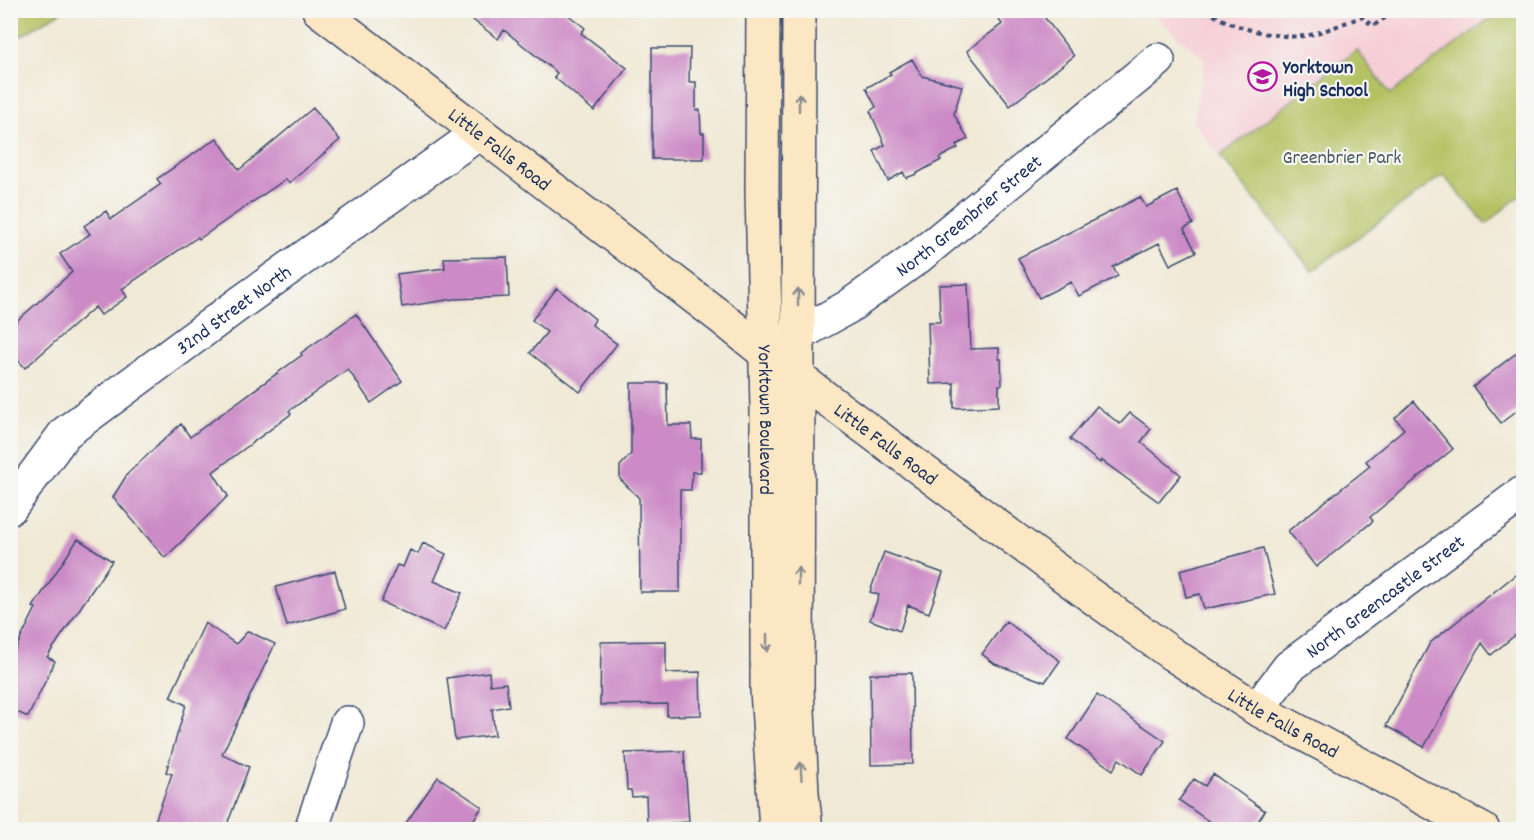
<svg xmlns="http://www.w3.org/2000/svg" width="1534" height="840" viewBox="0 0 1534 840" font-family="Dekko,sans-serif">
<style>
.built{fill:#f6cfd6}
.green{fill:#b5c264;stroke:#687861;stroke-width:1.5}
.building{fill:#cc8bc6}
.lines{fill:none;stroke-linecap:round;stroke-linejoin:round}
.street-casing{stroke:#3b4b70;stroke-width:36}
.secondary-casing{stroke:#3b4b70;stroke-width:36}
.path{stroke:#3b4b70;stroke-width:4;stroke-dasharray:4.5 4.5;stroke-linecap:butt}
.street{stroke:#fff;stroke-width:33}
.secondary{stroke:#fbe7c3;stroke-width:33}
.oneway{stroke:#8b8b90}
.labels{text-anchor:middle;stroke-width:4.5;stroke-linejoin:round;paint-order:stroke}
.poi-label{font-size:20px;font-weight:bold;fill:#1b2f5e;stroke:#f6f6f2;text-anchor:start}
.street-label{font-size:20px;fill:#1b2f5e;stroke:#f6f6f2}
.park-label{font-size:20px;fill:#495b60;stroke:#f6f6f2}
</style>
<rect width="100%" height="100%" fill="#f6f6f2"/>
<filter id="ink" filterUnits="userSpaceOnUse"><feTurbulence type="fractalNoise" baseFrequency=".0167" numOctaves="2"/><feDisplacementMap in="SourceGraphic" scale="12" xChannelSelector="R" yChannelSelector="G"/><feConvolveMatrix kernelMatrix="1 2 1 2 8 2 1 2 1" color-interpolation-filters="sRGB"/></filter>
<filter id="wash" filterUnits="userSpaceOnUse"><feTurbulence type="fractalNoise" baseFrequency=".008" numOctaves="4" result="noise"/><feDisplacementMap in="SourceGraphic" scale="24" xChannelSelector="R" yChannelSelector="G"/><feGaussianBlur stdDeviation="1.35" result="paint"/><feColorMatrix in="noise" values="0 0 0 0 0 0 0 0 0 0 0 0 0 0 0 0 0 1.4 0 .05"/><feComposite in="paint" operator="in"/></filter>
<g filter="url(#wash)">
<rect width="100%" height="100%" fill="#f0e9d5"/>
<path class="built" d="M1150 11H1500L1390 94 1356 50 1220 156 1193 121 1205 60Z"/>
<path class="green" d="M11 10H62V11L11 42Z
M1500 11H1523V193L1486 224 1443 175 1312 271 1220 156 1357 50 1390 94Z"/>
<g id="blocks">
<path class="building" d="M460 10H562L585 28 581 33 627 68 594 111 554 77 557 73 504 30 498 39Z
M992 10H1039L1074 56 1010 106 967 51 1002 24Z
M652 48H690L689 82H696V110H700L701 133H704V159H652Z
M912 59 922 76 962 86 954 114 968 139 956 145 958 148 939 158 941 160 914 175 906 178 903 172 888 181 874 151 885 145 870 111 876 107 866 88 891 74 889 72Z
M313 108 340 140 289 183 286 179 199 239 198 237 122 289 127 297 101 315 95 307 25 368 10 351V327L72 272 60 254 90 234 84 226 106 211 111 219 161 184 157 179 217 138 239 170Z
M1177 191 1193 224 1184 229 1196 252 1170 265 1159 243 1113 267 1118 276 1079 296 1071 282 1039 298 1018 258 1140 197 1146 207Z
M507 257 509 297 454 299 402 307 397 274 445 268 444 258Z
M968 284 971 349 999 348V359H1001L1002 385H999V406L954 408V383L930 384 928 322H940L939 285Z
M557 288 595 319 592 325 617 344 580 392 530 353 547 332 532 320Z
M356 314 402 381 371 403 348 369 289 411 291 414 213 472 228 496 165 558 113 497 128 473 181 424 190 437 302 355 301 353Z
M1524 347V405L1501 423 1473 387Z
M631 383H667L668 425H691L692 439H701V472H692L691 490H680V592H640L639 498 620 479V466L631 454Z
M1414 401 1453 449 1370 517 1373 521 1316 567 1288 531 1370 466 1366 461 1404 429 1395 418Z
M1097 406 1120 424 1130 413 1151 429 1141 442 1181 475 1159 502 1101 460 1100 463 1070 439Z
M78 539 112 561 47 657 55 661 28 717 10 709V660L36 608 33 607Z
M423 543 446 554 434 581 462 593 444 631 381 602 397 565 403 567 410 550 418 554Z
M1263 548 1275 594 1204 609 1200 594 1186 597 1180 570Z
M884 552 943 573 929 613 908 605 900 631 870 620 879 595 870 592Z
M1524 568V628L1491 655 1482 643 1424 747 1386 726 1430 643Z
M335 571 345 609 287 626 276 587Z
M1006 621 1060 661 1045 682 995 664 982 654Z
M205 623 236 644 248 631 275 644 222 754 249 767 225 830H169L154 824 172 774 166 772 186 705 170 697Z
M666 641V673L700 672 701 715 667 716V704L600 705 601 642Z
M489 672 490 685 506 683 509 706 492 709 495 735 455 740 447 678Z
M912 673 913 764 871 765 870 674Z
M1097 695 1165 741 1142 775 1119 759 1113 770 1068 739Z
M684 751 689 822 647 825 646 796 632 797 631 790H627L625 753Z
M1213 774 1265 811 1252 830H1221L1179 800 1194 779 1205 786Z
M438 777 482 807 467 830H401Z"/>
</g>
</g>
<g filter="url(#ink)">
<use href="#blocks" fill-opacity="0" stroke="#3b4b70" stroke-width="1.5"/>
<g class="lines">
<defs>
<g id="street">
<path id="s1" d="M774 348 848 307 918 257 1158 60"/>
<path id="s2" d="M10 508 65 433 243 301 479 133"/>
<path id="s3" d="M1257 709 1289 667 1524 492"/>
<path d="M311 830 347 723"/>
</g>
<g id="secondary">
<path id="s4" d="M319 10 723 319 765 353 1087 593 1172 654 1257 709 1483 830"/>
<path id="s5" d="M763 10 762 191 767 409V690L776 830"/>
<path d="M799 10 797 689 802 793 806 830"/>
</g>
</defs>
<use href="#street" class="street-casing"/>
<use href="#secondary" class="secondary-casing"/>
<path class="path" d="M1206 10C1229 27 1275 39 1304 36 1319 34 1346 22 1362 17L1373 26 1397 10"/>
<use href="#street" class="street"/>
<use href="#secondary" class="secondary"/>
</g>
<defs><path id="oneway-shaft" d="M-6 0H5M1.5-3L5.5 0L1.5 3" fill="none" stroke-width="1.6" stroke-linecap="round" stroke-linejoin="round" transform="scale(1.5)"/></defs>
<g class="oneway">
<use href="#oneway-shaft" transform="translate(799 102) rotate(-90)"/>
<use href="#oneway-shaft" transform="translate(798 297) rotate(-90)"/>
<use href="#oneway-shaft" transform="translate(798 576) rotate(-90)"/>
<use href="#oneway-shaft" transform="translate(767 643) rotate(90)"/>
<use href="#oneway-shaft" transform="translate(801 771) rotate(-93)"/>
</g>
</g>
<defs>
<symbol id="school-ring" viewBox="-11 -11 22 22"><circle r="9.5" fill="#f6f6f2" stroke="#b5179e" stroke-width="1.5"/><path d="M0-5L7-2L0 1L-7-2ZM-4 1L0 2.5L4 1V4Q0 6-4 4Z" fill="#b5179e"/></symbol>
</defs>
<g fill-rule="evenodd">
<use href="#school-ring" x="1246" y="60" width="33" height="33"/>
</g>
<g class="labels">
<g class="poi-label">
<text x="1283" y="73">Yorktown<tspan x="1283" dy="23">High School</tspan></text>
</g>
<g class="street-label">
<text dy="7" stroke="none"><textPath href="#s4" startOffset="228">Little Falls Road</textPath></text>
<text dy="7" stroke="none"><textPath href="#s1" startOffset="236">North Greenbrier Street</textPath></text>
<text dy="7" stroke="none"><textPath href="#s2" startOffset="302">32nd Street North</textPath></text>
<text dy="7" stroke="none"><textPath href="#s5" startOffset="410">Yorktown Boulevard</textPath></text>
<text dy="7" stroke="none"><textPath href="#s4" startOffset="714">Little Falls Road</textPath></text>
<text dy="7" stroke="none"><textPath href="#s3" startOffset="172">North Greencastle Street</textPath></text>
<text dy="7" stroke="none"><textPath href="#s4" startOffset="1200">Little Falls Road</textPath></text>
</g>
<g class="park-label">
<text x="1342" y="163">Greenbrier Park</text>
</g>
</g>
<rect width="1534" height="840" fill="none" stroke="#f6f6f2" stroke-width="36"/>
</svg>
